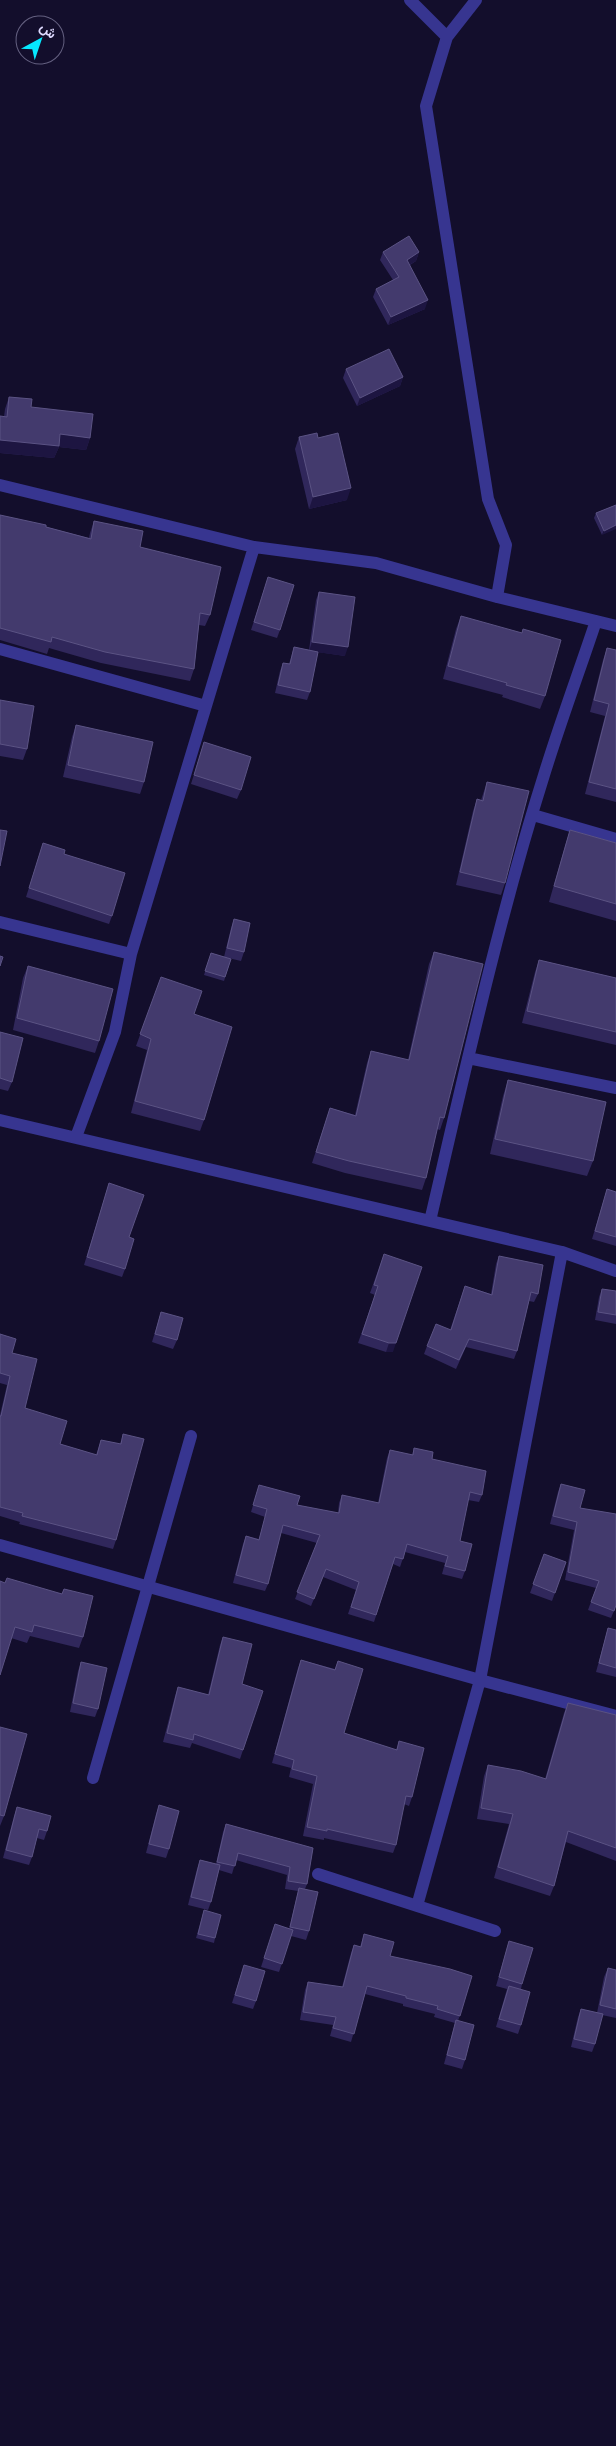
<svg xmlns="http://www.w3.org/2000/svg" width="616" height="2446" viewBox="0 0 616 2446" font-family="Jost,Vazirmatn,sans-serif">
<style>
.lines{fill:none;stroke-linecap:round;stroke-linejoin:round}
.street{stroke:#373590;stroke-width:12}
.wall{fill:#30275b}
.shaded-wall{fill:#1d1541}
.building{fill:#433a6d;stroke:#5b5384}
</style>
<rect width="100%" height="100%" fill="#130e2c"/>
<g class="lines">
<path class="street" d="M410 0 447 37 426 106 488 499 506 545 497 597
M447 37 476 0
M0 485 254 547 376 563 497 597 616 626
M0 649 206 706
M533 815 616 839
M0 922 131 954
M468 1058 616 1088
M0 1120 562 1252 616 1271
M76 1137 115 1032 131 954 254 547
M430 1221C465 1071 498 921 544 775 560 723 579 672 596 621
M0 1545 480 1680 616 1716
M93 1778 191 1436
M318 1874 495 1931
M417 1906 480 1680 562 1252"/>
</g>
<path class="wall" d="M383 252H419L416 261 410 265 425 309 388 325 373 297 376 289 393 280 380 260Z
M346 369 403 377 400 386 357 406 343 378Z
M9 397 90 438 86 450 59 447 54 458 0 453V416L4 417 5 409Z
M299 437 318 438 347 500 309 509 295 449Z
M616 505 602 535 594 518 596 513Z
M0 515 89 538 90 533 94 521 140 547 210 615 205 626 199 625 194 669 190 681 101 663 49 648 47 654 0 640Z
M268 577 280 630 277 638 251 630Z
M319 592 345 656 318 652 310 692 307 700 275 693 280 671 283 663 289 664 294 647 309 650 316 600Z
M461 616 545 696 540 709 502 697 503 695 443 679 456 629Z
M607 648 616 650V802L585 794 605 716 590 712 603 660Z
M0 700 27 749 23 760 0 756Z
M76 725 144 782 140 794 63 777 72 737Z
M204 742 241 790 237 799 191 784Z
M487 782 505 883 501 895 456 885 473 811 477 799 481 800Z
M570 830 616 843V921L549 902 565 846Z
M43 843 64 854 112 916 109 924 26 897Z
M234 919 244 952 241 961 224 957 231 928Z
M434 952 444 1118 440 1130 437 1129 426 1178 422 1190 345 1173 312 1163 330 1108 355 1115 367 1063 371 1051 408 1060 429 964Z
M211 953 231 959 224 981 204 975Z
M539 960 616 978V1045L522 1023 535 972Z
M28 966 99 1041 95 1053 13 1030 23 978Z
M161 977 194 1014 204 1120 200 1131 131 1113 147 1050 136 1046Z
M0 1032 12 1082 8 1091 0 1089Z
M508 1080 593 1161 587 1176 490 1154 503 1096Z
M109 1183 129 1237 125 1269 122 1277 84 1265Z
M607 1189 616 1192V1246L592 1239Z
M384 1254 393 1352H386L358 1343 375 1295 370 1293Z
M499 1256 538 1294 534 1302 529 1301 517 1351 514 1359 466 1347 456 1369 424 1354 427 1346 450 1330 465 1286 491 1294 496 1264Z
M602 1289 616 1291V1324L595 1320 599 1297Z
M161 1312 177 1340 173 1349 152 1342Z
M0 1334 12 1353 25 1408 60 1444 96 1455 101 1440 120 1444 123 1434 116 1540 113 1549 19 1524 20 1522 0 1516V1415L7 1385 0 1383Z
M414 1448 432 1459 482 1495 479 1502 468 1500 460 1541 465 1571 462 1579 442 1574 445 1563 405 1552 400 1567 393 1564 374 1622 348 1614 356 1590 323 1577 311 1606 295 1599 317 1543 281 1533 268 1584 265 1591 233 1583 243 1544 246 1536 259 1539 265 1517 251 1512 259 1485 297 1505 338 1513 339 1503 342 1495 378 1503 387 1458 390 1450 412 1455Z
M561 1484 580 1508 616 1606 611 1618 588 1610 596 1588 565 1580 574 1530 550 1524 558 1492Z
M544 1554 566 1562 552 1601 530 1593Z
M5 1583 62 1594 64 1589 83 1637 79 1648 30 1636 27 1643 11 1638Z
M608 1628 616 1630V1677L596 1672Z
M223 1637 242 1684 243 1750 240 1759 192 1743 190 1748 163 1742 175 1696 178 1687 208 1695 220 1645Z
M301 1660 335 1669 338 1661 344 1733 396 1750 399 1741 412 1797 409 1806 404 1804 396 1845 393 1853 324 1838V1840L303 1836 313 1784 289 1777 291 1768 272 1763 298 1668Z
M81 1662 98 1709 95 1717 70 1712 78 1671Z
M568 1703 616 1715V1861L566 1842 554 1886 550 1896 494 1878 509 1824 477 1819 484 1776 488 1765 545 1779 564 1713Z
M0 1727 4 1816 0 1826Z
M159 1805 169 1849 166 1858 146 1853 156 1814Z
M17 1807 47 1831 44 1840 37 1838 32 1857 29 1865 3 1858 14 1816Z
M226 1824 313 1848 307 1884 305 1889 309 1931 306 1940 291 1936 279 1972 261 1967 275 1924 289 1929 298 1891 285 1889 287 1875 236 1860 232 1874 219 1870 211 1902 208 1910 188 1905 197 1869 200 1860 216 1864 223 1832Z
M204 1910 215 1938 214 1943 196 1938Z
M364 1934 390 1956 472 1976 458 2021 465 2060 462 2069 444 2064 455 2023 434 2017 435 2014 403 2006V2004L365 1994 351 2042 330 2036 333 2025 300 2020 305 1990 308 1982 342 1987 351 1953 354 1945 360 1947Z
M509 1941 522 1984 521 1989V2025L518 2034 496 2027 507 1989 496 1986Z
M244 1965 256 2001 253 2009 232 2003Z
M608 1968 616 1970V2018L602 2015 595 2044 592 2052 571 2047 578 2017 581 2009 597 2013 604 1977Z"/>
<path class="shaded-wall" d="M419 252 416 261 404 268 407 260Z
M428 300 425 309 388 325 391 317Z
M403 377 400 386 357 406 360 398Z
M60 434 90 438 86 450 59 447 54 458 0 453V440Z
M351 488 347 500 309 509 313 497Z
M616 525V529L602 535 604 531Z
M312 642 348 647 345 656 309 651Z
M389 1343H396L393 1352H386Z"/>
<path class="building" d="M409 236 419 252 407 260 428 300 391 317 376 289 399 277 383 252Z
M389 349 403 377 360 398 346 369Z
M9 397 32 399 31 407 93 414 90 438 60 434 59 446 0 440V416L7 417Z
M317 433 318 438 338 433 351 488 313 497 299 437Z
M616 505V525L604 531 596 513Z
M0 515 46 525V527L91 539 94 521 143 531 140 547 221 567 210 615 200 613 194 669 105 652 52 637 51 642 0 628Z
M268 577 294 585 280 630 254 622Z
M319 592 355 597 348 647 312 642Z
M461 616 522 633 523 629 561 640 545 696 506 685 507 683 448 666Z
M294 647 318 652 310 692 278 685 283 663 290 664Z
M607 648 616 650V789L589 782 609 704 594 700Z
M0 700 34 706 27 749 0 744Z
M76 725 153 742 144 782 68 765Z
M204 742 251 757 241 790 194 775Z
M487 782 529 791 505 883 460 872 477 799 483 801Z
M0 830 7 831 0 866Z
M570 830 616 843V904L554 886Z
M43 843 65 850 64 854 125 873 112 916 29 888Z
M234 919 250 923 244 952 227 948Z
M434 952 483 964 444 1118 440 1117 426 1178 349 1161 316 1152 330 1108 356 1116 371 1051 409 1060Z
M211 953 231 959 225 977 205 971Z
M0 956 3 957 0 966Z
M539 960 616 978V1032L527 1011Z
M28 966 113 989 99 1041 17 1018Z
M161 977 202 991 194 1014 232 1027 204 1120 135 1101 151 1039 140 1034Z
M0 1032 23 1038 12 1082 0 1078Z
M508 1080 606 1102 593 1161 495 1139Z
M109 1183 144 1195 129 1237 134 1239 125 1269 87 1257Z
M607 1189 616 1192V1237L595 1231Z
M384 1254 422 1267 396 1343H389L362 1334 378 1286 374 1285Z
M499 1256 543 1265 538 1294 531 1292 517 1351 469 1339 459 1360 427 1346 436 1324 451 1330 465 1286 492 1295Z
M602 1289 616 1291V1315L598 1312Z
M161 1312 183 1318 177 1340 155 1334Z
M0 1334 16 1339 12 1353 37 1359 25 1408 67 1421 60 1444 97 1455 101 1440 121 1444 123 1434 144 1439 116 1540 22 1516 23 1513 0 1507V1416H1L10 1376 0 1373Z
M414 1448 433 1452 432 1459 486 1471 482 1495 470 1492 460 1541 472 1544 465 1571 445 1566 448 1556 407 1544 403 1559 395 1557 376 1615 351 1607 359 1582 326 1569 314 1599 297 1592 320 1535 283 1525 268 1584 236 1575 246 1536 259 1540 267 1509 253 1505 259 1485 300 1496 297 1505 339 1513 342 1495 379 1503 390 1450 413 1455Z
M561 1484 585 1490 580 1508 616 1514V1605L614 1611 591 1602 599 1581 568 1572 577 1522 553 1516Z
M544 1554 566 1562 555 1593 533 1584Z
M7 1578 62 1594 64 1589 93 1596 83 1637 34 1625 32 1632 15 1627 0 1675V1581L5 1583Z
M608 1628 616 1630V1668L599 1663Z
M223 1637 252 1644 242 1684 263 1691 243 1750 194 1734 193 1740 167 1733 178 1687 209 1695Z
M301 1660 335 1670 338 1661 363 1669 344 1733 397 1750 399 1741 424 1748 412 1797 406 1796 396 1845 327 1829V1831L307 1827 317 1776 292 1769 294 1760 275 1754Z
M81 1662 107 1668 98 1709 73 1703Z
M568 1703 616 1715V1848L568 1831 554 1886 498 1867 513 1814 481 1808 488 1765 521 1771 546 1779Z
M0 1727 27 1734 4 1816 0 1815Z
M159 1805 179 1811 169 1849 149 1844Z
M17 1807 51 1816 47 1831 39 1829 32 1857 6 1850Z
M226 1824 313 1848 307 1884 288 1881 290 1867 238 1853 235 1866 217 1862Z
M200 1860 220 1865 211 1902 191 1897Z
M299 1888 318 1892 309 1931 290 1927Z
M204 1910 221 1915 215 1938 198 1934Z
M275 1924 293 1930 282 1964 264 1958Z
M364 1934 394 1942 390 1956 450 1969 472 1976 460 2016 437 2009 438 2006 406 1998V1996L367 1986 354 2034 333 2028 336 2017 303 2012 308 1982 343 1987 354 1945 361 1947Z
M509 1941 533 1948 522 1984 499 1977Z
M244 1965 265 1971 256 2001 235 1995Z
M608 1968 616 1970V2009L600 2005Z
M509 1986 530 1992 521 2025 499 2019Z
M581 2009 603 2014 595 2044 574 2039Z
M456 2020 474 2025 465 2060 447 2055Z"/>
<g transform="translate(40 40) rotate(40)"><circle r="24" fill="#130e2c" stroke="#646080"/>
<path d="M0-4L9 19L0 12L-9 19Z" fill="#06e9ff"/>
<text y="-8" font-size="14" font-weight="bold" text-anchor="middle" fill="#dedaff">ش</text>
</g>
</svg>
